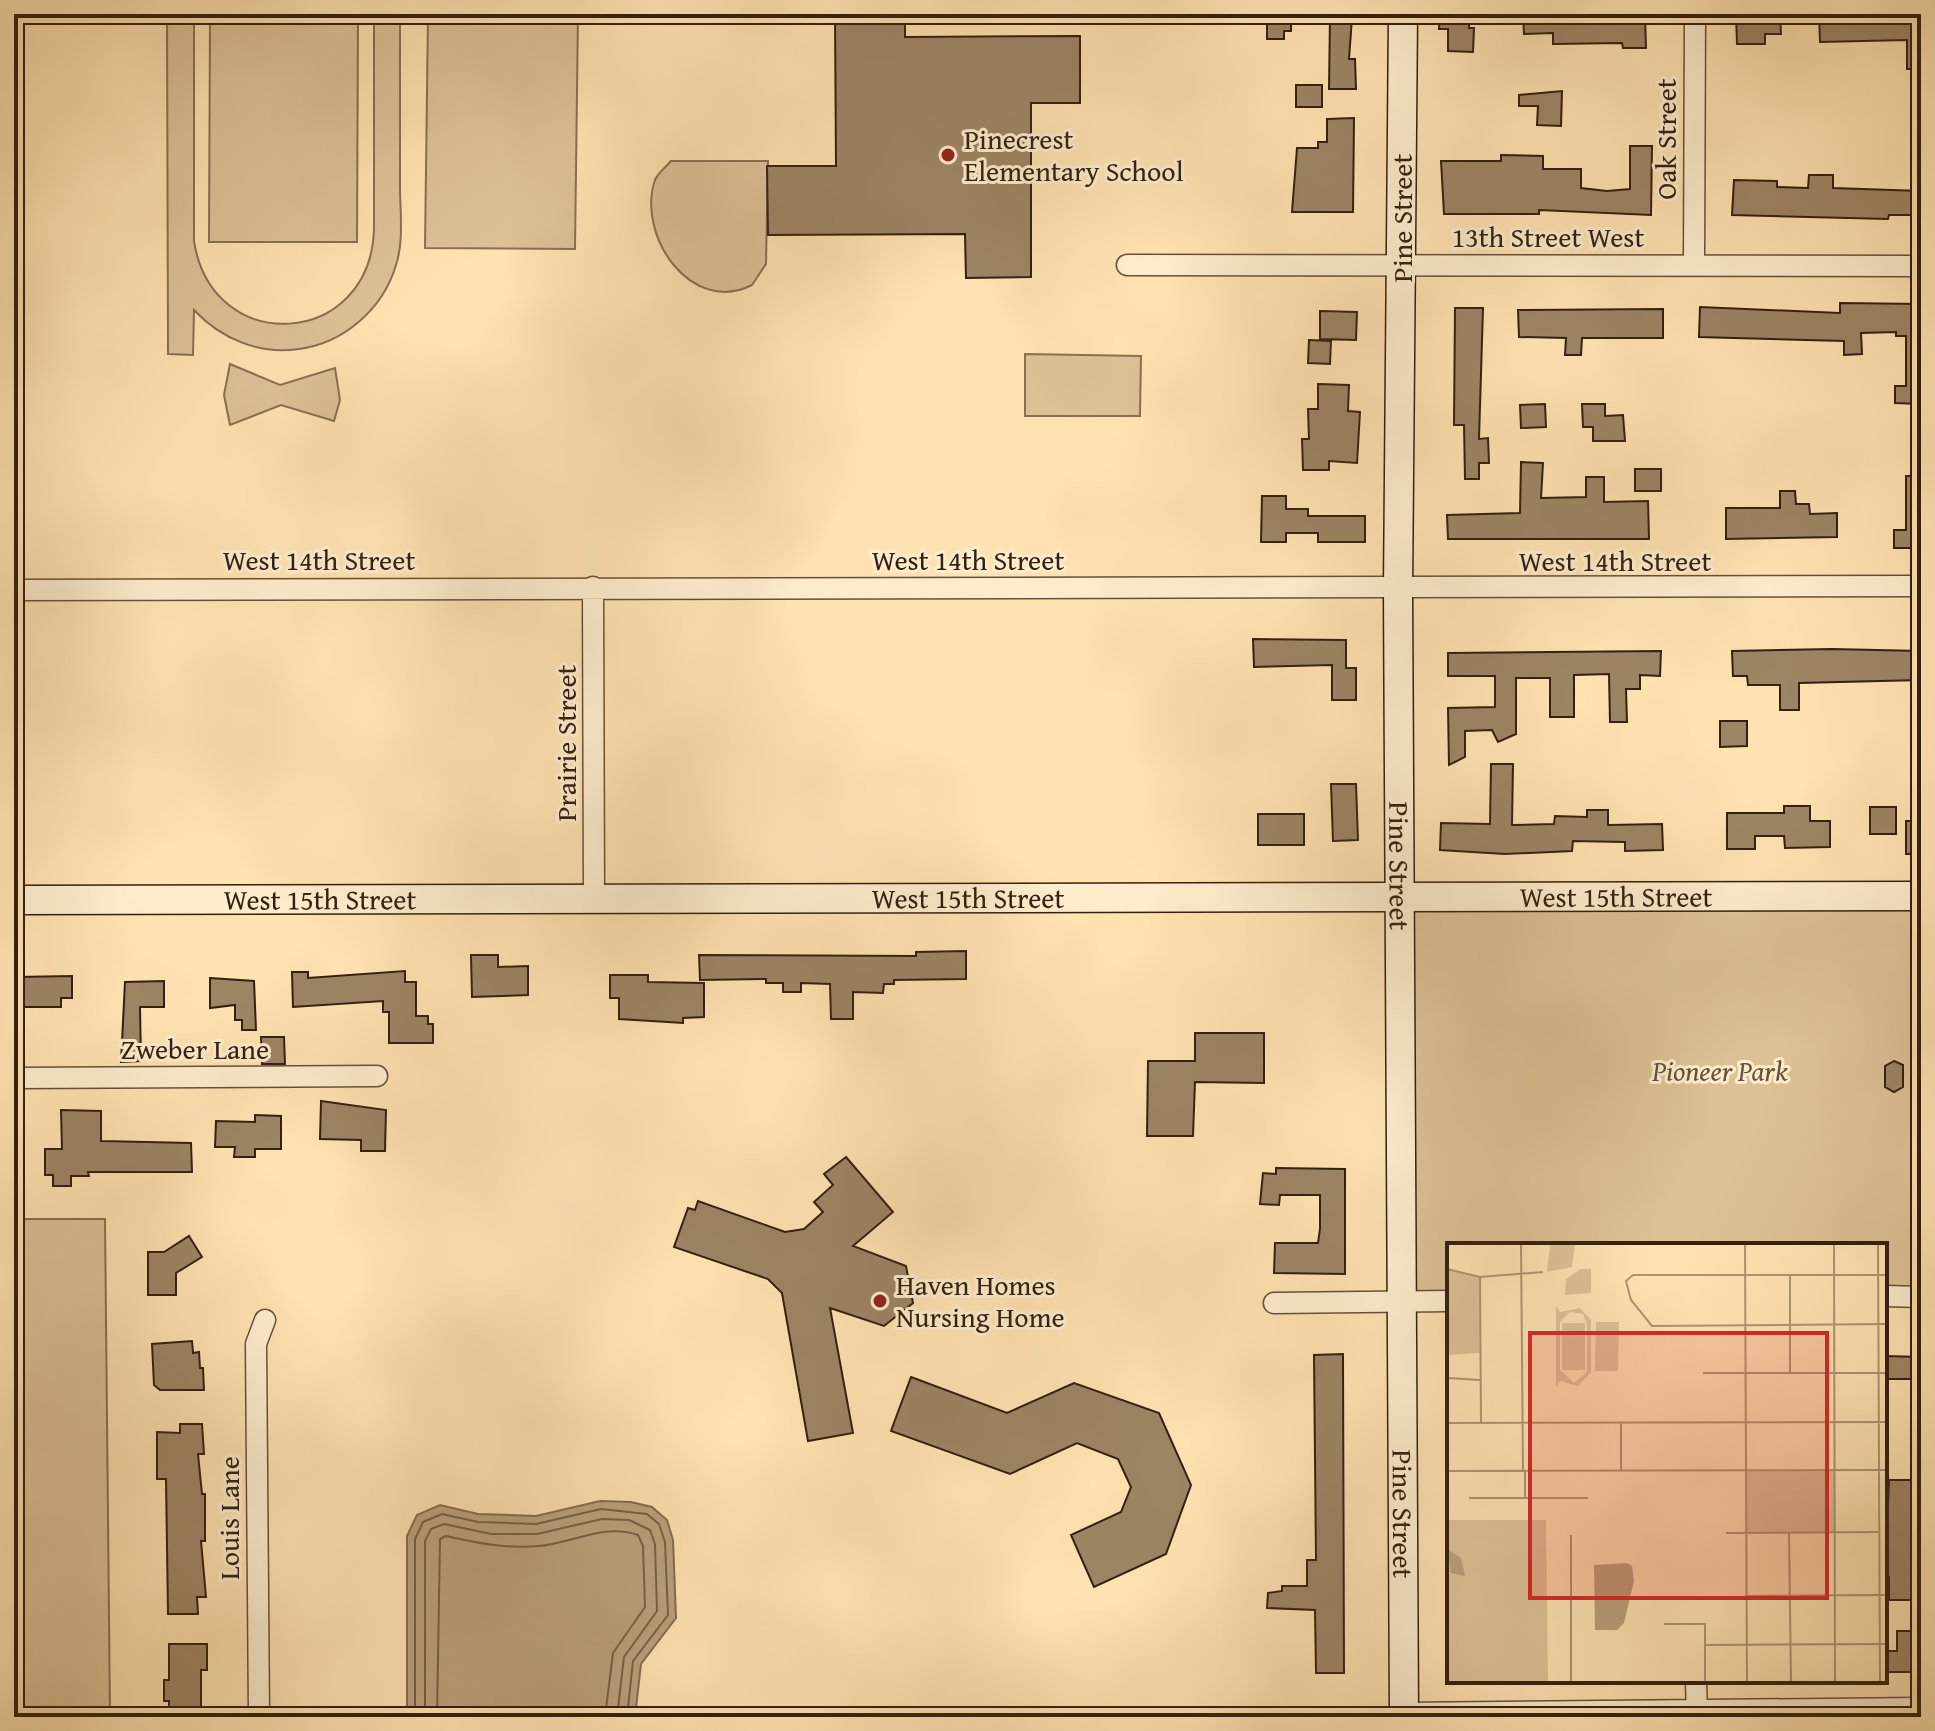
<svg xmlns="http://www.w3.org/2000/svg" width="1935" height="1731" viewBox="0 0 1935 1731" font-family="'Gentium Book Plus',serif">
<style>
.green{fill:#dcc196;stroke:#887053;stroke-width:2}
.water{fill:#b9a07b;stroke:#846c50;stroke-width:2}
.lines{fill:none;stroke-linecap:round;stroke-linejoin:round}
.shore{stroke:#766046;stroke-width:2}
.building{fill:#9d8464;stroke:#341f10;stroke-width:2}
.street-casing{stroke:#665038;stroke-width:23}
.secondary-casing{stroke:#341f10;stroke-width:31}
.street{stroke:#feeccd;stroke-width:20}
.secondary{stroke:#feeccd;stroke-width:28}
.poi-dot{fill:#8f2418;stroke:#feeccd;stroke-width:3}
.labels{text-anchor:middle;stroke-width:6;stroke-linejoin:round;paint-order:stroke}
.poi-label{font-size:28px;fill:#341f10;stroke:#feeccd;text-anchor:start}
.street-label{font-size:28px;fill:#341f10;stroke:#feeccd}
.park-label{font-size:28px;font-style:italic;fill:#665038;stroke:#feeccd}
.inset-road{fill:none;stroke:#ad9471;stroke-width:2}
.view{fill:#d62828;fill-opacity:0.15;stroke:#d62828;stroke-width:4}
.inset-edge{fill:none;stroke:#341f10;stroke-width:4}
</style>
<rect width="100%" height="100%" fill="#fee2b2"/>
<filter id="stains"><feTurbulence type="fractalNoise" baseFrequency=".0025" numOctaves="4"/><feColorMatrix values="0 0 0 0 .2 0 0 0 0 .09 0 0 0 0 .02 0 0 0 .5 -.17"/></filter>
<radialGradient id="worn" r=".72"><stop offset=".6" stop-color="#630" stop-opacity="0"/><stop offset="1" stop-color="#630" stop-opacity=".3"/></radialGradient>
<path class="green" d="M167 14H194V241C212 358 370 348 374 230V14H400C400 71 400 129 400 186 400 211 404 241 396 265 383 309 344 343 299 349 260 355 221 339 194 310L193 355 168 354Z
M210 14H358L357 242H209Z
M428 14H578L575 249 425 248Z
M671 161H768L766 264 752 285C691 316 636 235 655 180 658 173 666 167 671 161Z
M1025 354 1141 356 1140 416H1025Z
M230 364 280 385 335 368 340 400 334 421 281 405 230 425 224 395Z
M1921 896V1297L1885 1296V1245H1449V1301H1400V899Z
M14 1219H105L110 1717H14Z"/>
<path class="water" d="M600 1501 631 1502 652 1507 667 1520 673 1540 676 1618 641 1664 635 1717H407V1536L417 1515 440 1505 478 1514 536 1516Z"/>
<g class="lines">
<path class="shore" d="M415 1717V1539L423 1522 442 1514 478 1522 536 1524 601 1509 647 1514 659 1524 665 1542 668 1615 633 1661 627 1717
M425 1717V1541L431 1529 444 1524 491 1534H537L602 1519 629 1520 650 1530 655 1544 657 1611 624 1657 617 1717
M437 1717 440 1539 446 1536C477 1543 506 1549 539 1546 574 1543 604 1523 638 1535L643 1546 645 1607 613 1653 605 1717"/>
</g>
<path class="building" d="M835 14H905V37L1080 36V103H1031V277L966 278 965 234 768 235 767 166H836Z
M1267 14H1291V31H1284V39H1267Z
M1440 14H1469V28H1474L1473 52 1448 51V29H1439Z
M1523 14H1645L1646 48H1623L1622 43 1553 44V33L1524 34Z
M1736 14H1780L1781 34H1765V44H1737Z
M1819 14H1921V69H1907V40L1820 42Z
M1330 16 1352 18 1349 59H1355L1356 89H1329Z
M1296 85H1322V107H1296Z
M1562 91 1561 126 1537 125 1538 106H1519V95Z
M1354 118 1353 212H1292L1297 148H1318V142H1327V119Z
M1630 146H1652L1651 215 1539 210V214H1444L1441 161H1501V155L1543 156V169H1581V188L1607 191 1630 189Z
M1809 175H1833V188L1921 191V215H1889L1888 219 1732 215 1734 180 1777 181V187L1808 188Z
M1840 303 1921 304V404L1895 403V386H1906V336H1896V332L1861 333 1862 354 1844 355V341L1699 337 1700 307 1840 313Z
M1455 308H1483L1479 439 1488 438 1489 463H1479V479H1465L1464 425H1454Z
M1663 309V338H1582L1581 355H1565L1566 338 1519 337 1518 310Z
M1320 311 1357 312 1356 340 1320 339Z
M1309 340 1331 341 1330 364 1308 363Z
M1318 384 1349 385 1348 411 1360 412 1357 463 1329 461V470H1303L1302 439H1309L1308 409H1318Z
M1545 404 1546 427 1521 428 1520 405Z
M1582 404H1605V416L1623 415 1625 441H1593V427H1583Z
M1521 462 1543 463 1541 498 1586 497V477H1604V502L1648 501 1649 539H1448L1447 515 1520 513Z
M1635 469H1661V491H1635Z
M1906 476H1921V548H1894V530H1906Z
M1780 491H1795L1796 504H1809L1810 514 1837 513V537L1726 539V508H1780Z
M1262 496H1286V509H1308V516H1365V542H1318V533H1286V542H1261Z
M1253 639 1346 640V668H1356V700H1332V665L1254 667Z
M1832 649 1921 651V680L1799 683V710H1780V685H1748L1747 676H1733L1732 651Z
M1661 651 1660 676 1640 675V689H1626L1627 722H1610L1609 674 1574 675V717H1550V678H1516V734L1498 742 1492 730 1465 731V757L1449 765 1448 708 1495 707V676H1448V653Z
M1720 721H1747V746L1720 747Z
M1491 764H1513L1512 825 1554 824 1555 816 1587 817V810H1608V825L1662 824 1663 850 1625 851V842L1573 841 1572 851 1505 854 1440 850 1441 823 1490 824Z
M1331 784H1356L1358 840 1333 841Z
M1784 806H1810V821H1830V847L1785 848 1784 836H1755V849H1727V813H1784Z
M1870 807H1896V834H1870Z
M1258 814H1304V845H1258Z
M1906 821H1921V854H1906Z
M966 951V979L894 980V984H884L883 993 853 992V1019H831L830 984 801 983V992H783V983H766V979L700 980 699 955 916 956V952Z
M471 955H498V967L528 966V995L472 997Z
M405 971V982H416V1016H428V1024H433V1043H389V1012H383V1001L293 1007 292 972H308V978Z
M610 975H648V982L704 983V1017L683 1018V1023L619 1019V998H610Z
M72 976V998H61V1007H15V977Z
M210 978 254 981 256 1030H242V1020H235V1005L210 1008Z
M164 981V1007H140L141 1061 121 1062 125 982Z
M1195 1033H1264V1083L1195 1082 1193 1136H1147L1148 1061H1195Z
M261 1037H284L285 1064H262Z
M1894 1061 1903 1065V1087L1894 1092 1885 1087V1066Z
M321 1101 386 1110 385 1151H361V1140L320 1139Z
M61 1110 101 1111V1141L191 1143 192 1172H88L89 1176H71V1186H53V1175H45V1149H62Z
M255 1115 281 1116V1149H255V1157H234L235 1147H215L216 1121 255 1122Z
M846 1157 893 1212 853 1246 906 1266 913 1303 884 1326 830 1308 853 1433 808 1441 782 1293 768 1279 674 1247 688 1208 695 1210 698 1201 785 1232 804 1229 823 1212 814 1202 833 1185 824 1174Z
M1276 1168 1345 1169V1274L1274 1273 1275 1243H1318L1320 1229V1195H1280L1279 1205 1260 1204 1263 1173 1276 1174Z
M189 1236 202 1257 176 1273V1295H148V1252H164Z
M192 1341 193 1353 199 1352 200 1368H203L204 1390H160L154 1385 152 1344Z
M1343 1354 1344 1673H1316L1315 1610 1267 1608 1268 1593 1282 1591V1586H1307V1560H1316L1314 1355Z
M1885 1356 1921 1357V1379H1885Z
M911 1377 1007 1413 1074 1383 1159 1413 1191 1485 1166 1554 1094 1587 1071 1535 1121 1512 1131 1487 1118 1459 1077 1443 1010 1474 891 1431Z
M180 1424H202L204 1454H198L202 1494H205V1541H201L206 1597H197L198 1614H168L166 1479H157V1432L180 1433Z
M1889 1480H1921V1501H1917L1920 1600H1889V1577H1885Z
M1897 1631H1921V1672H1885V1651H1897Z
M169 1644H207V1670H201V1714H169V1701H164V1680H169Z"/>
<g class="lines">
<defs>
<path id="street" d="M1127 265 1921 266
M1694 265 1695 14
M593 587 594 898
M14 590 1921 586
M14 1078 377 1076
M1885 1296 1921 1297
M1274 1303 1449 1301
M1696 1681 1697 1717
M1404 1713 1921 1708
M259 1717 256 1344 265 1320"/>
<g id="secondary">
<path id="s1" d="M1403 14 1398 590 1404 1717"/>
<path id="s2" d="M14 900 1921 896"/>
</g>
</defs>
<use href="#street" class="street-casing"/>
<use href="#secondary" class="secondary-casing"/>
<use href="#street" class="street"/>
<use href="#secondary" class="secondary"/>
</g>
<g class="poi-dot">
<circle cx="948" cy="155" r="8"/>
<circle cx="880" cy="1301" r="8"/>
</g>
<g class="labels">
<g class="poi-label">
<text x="964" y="149">Pinecrest<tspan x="964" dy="32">Elementary School</tspan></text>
<text x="896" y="1295">Haven Homes<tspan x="896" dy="32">Nursing Home</tspan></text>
</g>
<g class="street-label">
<text transform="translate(1666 139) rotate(-90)" y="10">Oak Street</text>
<text transform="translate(1402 218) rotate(-90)" y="10">Pine Street</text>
<text x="1548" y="247">13th Street West</text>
<text x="319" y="570">West 14th Street</text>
<text x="968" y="570">West 14th Street</text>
<text x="1615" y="571">West 14th Street</text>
<text transform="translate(566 743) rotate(-90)" y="10">Prairie Street</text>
<text dy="10" stroke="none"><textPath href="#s1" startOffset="852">Pine Street</textPath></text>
<text dy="10" stroke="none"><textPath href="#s2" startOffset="1602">West 15th Street</textPath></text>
<text dy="10" stroke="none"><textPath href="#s2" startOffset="306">West 15th Street</textPath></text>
<text dy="10" stroke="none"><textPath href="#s2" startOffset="954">West 15th Street</textPath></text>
<text x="195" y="1059">Zweber Lane</text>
<text dy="10" stroke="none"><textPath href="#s1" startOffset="1500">Pine Street</textPath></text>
<text transform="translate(229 1518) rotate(-90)" y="10">Louis Lane</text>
</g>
<g class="park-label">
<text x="1720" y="1081">Pioneer Park</text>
</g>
</g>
<g transform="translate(1447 1243)">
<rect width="440" height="440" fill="#fee2b2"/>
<path d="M147 0 128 2 125 24 100 29 103 2ZM0 26 33 34V110L0 112ZM134 26H144V50L118 52 119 36ZM109 63 113 69 133 65 144 77V129L131 143 113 138 109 144ZM123 69 136 71 140 82V129L127 140 113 127V79ZM149 79H172L171 128H148ZM115 80H138V127H115ZM387 227V289H298V228ZM0 277H99L101 440H0Z" fill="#dcc196" fill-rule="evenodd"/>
<path d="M0 306 14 315 18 333 4 330ZM180 320 185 323 187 338 177 380 170 387H148L147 322Z" fill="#b9a07b"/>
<path class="inset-road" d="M74 0 76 228M298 0 300 440M387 0 388 440M431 0 433 440M0 26 33 34 96 29M440 32H186L179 38 184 57 205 83 440 81M33 34 34 181M256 130H440M343 131V32M1 135 33 137M0 180 440 179M174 180V228M0 228 440 227M78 228V255M22 255H141M342 289 344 440M279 290 431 289M298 353 440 352M217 381H258V440M258 402 440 401M124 440V292"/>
<path class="view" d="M83 90H380V355H83Z"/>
<rect width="440" height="440" class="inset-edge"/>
</g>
<rect width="1935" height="1731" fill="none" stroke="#fee2b2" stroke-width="48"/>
<rect x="16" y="16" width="1903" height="1699" fill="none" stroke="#341f10" stroke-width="4"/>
<rect x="24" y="24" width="1887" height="1683" fill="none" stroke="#341f10" stroke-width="2"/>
<rect width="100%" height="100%" filter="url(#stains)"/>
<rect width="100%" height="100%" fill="url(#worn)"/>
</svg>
